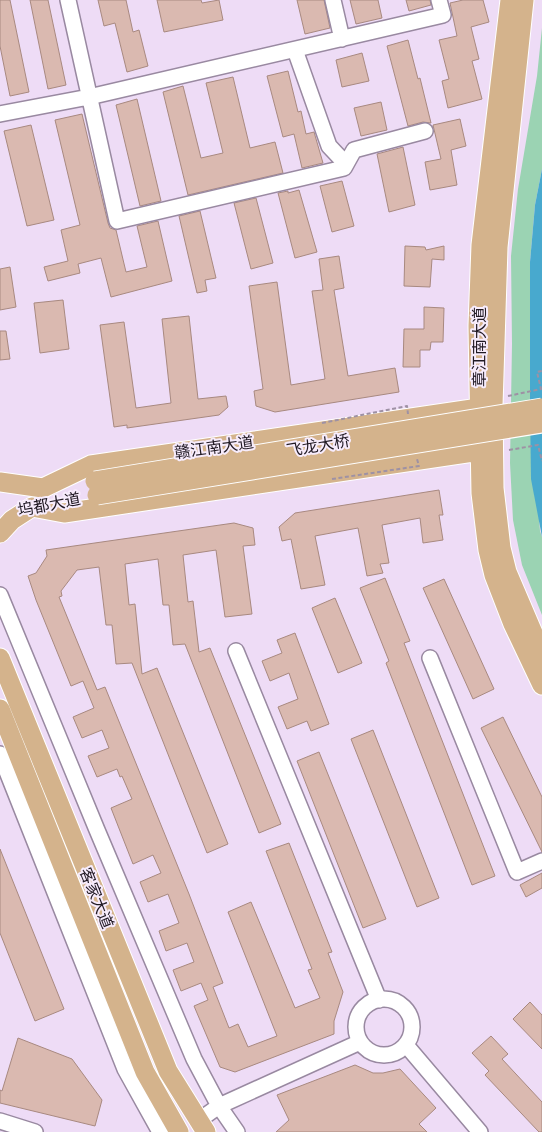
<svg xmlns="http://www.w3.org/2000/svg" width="542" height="1132" viewBox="0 0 542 1132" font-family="'Zilla Slab','Noto Sans SC',serif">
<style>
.green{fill:#9bd3b3}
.water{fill:#48a9ce}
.building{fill:#dab9b0;stroke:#a88980}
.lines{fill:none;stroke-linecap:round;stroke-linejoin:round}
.minor-casing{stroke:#9989a1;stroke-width:18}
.major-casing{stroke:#fff;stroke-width:21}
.path{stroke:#9e91a4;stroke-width:2;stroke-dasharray:4 2.5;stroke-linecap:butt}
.minor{stroke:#fff;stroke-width:15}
.major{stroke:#d4b38c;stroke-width:19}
.major-bridge-casing{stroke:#fff;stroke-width:21;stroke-linecap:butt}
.path-bridge{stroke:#9e91a4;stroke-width:2;stroke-dasharray:4 2.5;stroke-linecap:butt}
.major-bridge{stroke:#d4b38c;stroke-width:19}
.labels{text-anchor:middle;stroke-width:4;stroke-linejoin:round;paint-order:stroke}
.street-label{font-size:16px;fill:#201923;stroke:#f7ecfc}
</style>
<rect width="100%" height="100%" fill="#eedcf6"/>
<path class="green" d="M542 28V169L535 205 530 262V406L540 531 542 537V615L522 565 513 520 510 463 512 344 511 256 518 189 537 76Z"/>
<path class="water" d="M542 169V537L531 479 530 406V262L535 205Z"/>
<path class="building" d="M0 0H10L29 92 10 96 0 46Z
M30 0H48L66 85 48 89Z
M98 0H126L133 32 139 30 148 66 127 72 115 23 104 26Z
M157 0H201L202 3 219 0 223 20 164 32Z
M297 0H324L330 28 305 34Z
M350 0H378L382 18 356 24Z
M406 0H430L431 5 409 11Z
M463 0H483L489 22 471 27 479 59 472 61 482 99 448 108 442 81 449 79 439 40 457 36 450 3Z
M408 40 418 79 420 78 431 123 423 122 408 126 387 46Z
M362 53 369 81 342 87 336 60Z
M288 71 298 112 301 111 306 134 314 132 323 163 302 168 294 134 283 137 267 76Z
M233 77 250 148 275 142 283 173 188 195 163 92 183 86 201 158 223 153 206 83Z
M137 99 161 201 140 206 116 105Z
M381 102 387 130 361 136 354 108Z
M82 114 108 223 110 228 116 230 126 272 147 267 137 226 158 221 172 281 111 297 101 258 78 264 80 273 48 281 44 267 68 261 61 230 80 225 55 120Z
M460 119 466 146 451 150 457 185 430 190 425 162 441 159 433 125Z
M31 125 54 220 27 226 4 131Z
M403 147 415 205 389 212 377 154Z
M342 181 354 226 332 232 320 186Z
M299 190 317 252 295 258 278 193 288 191V193Z
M256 198 273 263 251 269 234 203Z
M200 211 216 278 205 280 207 291 197 293 179 216Z
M405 246 425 247 426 250 444 246V260L432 259 430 287 404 286Z
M339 256 344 288 334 290 348 376 395 368 399 392 275 412 256 406 254 391 263 389 249 286 277 282 291 385 325 379 312 291 323 290 319 259Z
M10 267 16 307 0 310V269Z
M63 300 69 349 40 353 34 303Z
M424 307 444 308 443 342H431L430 350H420V367H403L404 329H424Z
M189 316 198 399 226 396 228 407 219 415 127 428V425L114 427 100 325 124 322 136 408 171 403 162 319Z
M0 331H6L10 359 0 360Z
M439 490 443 515H439L443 540 423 543 420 518 382 525 389 563 380 564 383 573 367 576 358 528 315 536 325 585 301 589 291 539 282 541 279 527 295 513Z
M234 523 253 528 255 545 243 546 252 614 225 617 216 550 183 555 188 602 193 601 199 652 210 648 281 824 259 833 185 644 173 645 169 605H163L158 559 125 564 129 605 135 604 142 674 157 668 228 844 207 853 132 663 116 664 112 625H106L99 567 77 570 61 591 62 596 59 597 97 690 105 687 189 894 223 983 213 987 229 1028 238 1024 248 1047 277 1036 228 912 251 902 295 1008 320 998 308 970 312 969 266 851 289 843 332 952 328 953 343 992 334 1021V1034L235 1072 220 1067 194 1006 208 1000 201 983 181 991 173 970 194 962 187 943 166 951 159 931 179 923 168 894 148 902 140 882 161 873 153 855 133 864 111 808 132 799 122 776 120 777 117 769 97 777 88 756 109 748 102 730 82 738 73 717 94 708 83 681 71 686 36 600 28 576 36 573 47 556 46 550Z
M385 578 410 641 404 643 495 876 472 885 386 663 389 661 360 588Z
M444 579 494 689 473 699 423 588Z
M335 598 362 663 338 673 312 608Z
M295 633 329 724 311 731 307 721 287 729 278 707 298 699 289 673 270 681 262 661 282 653 277 640Z
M503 717 542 797V852L481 728Z
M373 730 439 898 417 907 351 739Z
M319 752 386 919 363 928 297 761Z
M0 849 64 1009 35 1021 0 933Z
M542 873V888L526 897 520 885Z
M530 1002 542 1015V1049L513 1019Z
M491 1036 508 1054 502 1059 542 1102V1132H539L485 1075 489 1071 472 1053Z
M18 1038 72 1059 102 1100 95 1126 0 1103V1090L2 1091Z
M355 1065 373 1073H383L400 1069 436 1108 419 1124 427 1132H276L289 1120 277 1095Z"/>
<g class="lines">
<defs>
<path id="minor" d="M68 0 117 221 344 168 354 150 425 131
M333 0 342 39
M295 50 329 146 345 163
M0 114 89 97 443 15 439 0
M0 595 97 830 194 1059 219 1106 237 1132
M236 651 379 1000
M430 658 517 872 542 861
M0 754 125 1069 160 1132
M356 1027a28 28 0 1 1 56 0a28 28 0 1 1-56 0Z
M406 1045 480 1132
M0 1121 35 1132
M198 1121 219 1106 360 1042"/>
<path id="major" d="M510 0 481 245 478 326 481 493 488 550 494 575 513 624 542 685
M524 0 498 247 493 406 494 488 501 548 507 572 542 654
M0 482 43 488 91 465 479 408
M0 533 12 520 32 507 64 513 480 451
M0 658 168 1071 206 1132
M0 709 145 1072 179 1132"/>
</defs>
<use href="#minor" class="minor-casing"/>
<use href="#major" class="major-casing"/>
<path class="path" d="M508 396 541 389 537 372 542 371
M509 450 538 445 542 461"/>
<use href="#minor" class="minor"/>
<use href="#major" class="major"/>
<defs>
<path id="major-bridge" d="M95 481 542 408
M97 495 542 423"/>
</defs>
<use href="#major-bridge" class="major-bridge-casing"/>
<path class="path-bridge" d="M322 423 407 406 408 414
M332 479 419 466 417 459"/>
<use href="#major-bridge" class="major-bridge"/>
</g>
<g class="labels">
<g class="street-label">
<text transform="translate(479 347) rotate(-90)" y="6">章江南大道</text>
<text transform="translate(318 445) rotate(-10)" y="6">飞龙大桥</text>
<text transform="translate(214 447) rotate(-8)" y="6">赣江南大道</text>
<text transform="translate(49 504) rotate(-11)" y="6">坞都大道</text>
<text transform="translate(97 898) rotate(68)" y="6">客家大道</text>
</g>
</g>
</svg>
